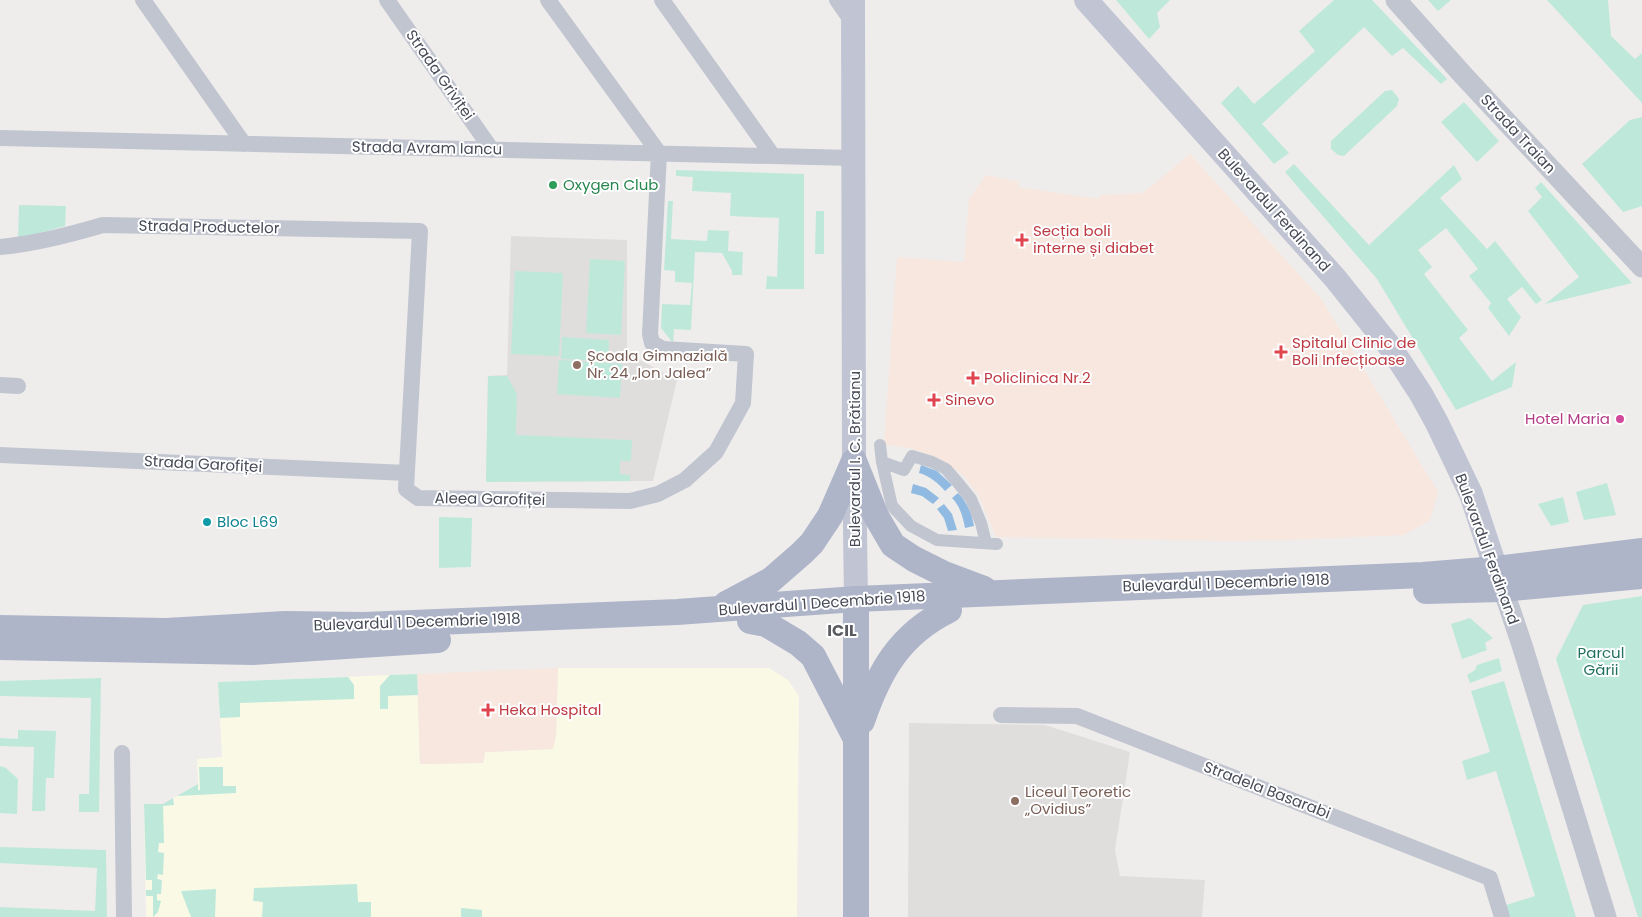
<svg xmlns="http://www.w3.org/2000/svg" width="1642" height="917" viewBox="0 0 1642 917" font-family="Poppins,sans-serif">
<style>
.commercial{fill:#f9f9e6}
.education{fill:#e0dedd}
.medical{fill:#f7e7de}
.green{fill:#bee9da}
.water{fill:#90bae1}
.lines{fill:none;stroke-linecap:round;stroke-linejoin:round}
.pedestrian{stroke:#c1c5d0;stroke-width:12}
.minor{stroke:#c1c5d0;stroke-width:16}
.tertiary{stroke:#c1c5d0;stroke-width:21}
.secondary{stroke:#c1c5d3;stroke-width:24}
.primary{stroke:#afb5c9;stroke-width:26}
.leisure-dot{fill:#2e9e5b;stroke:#fff;stroke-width:2}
.health-dot{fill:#e0444e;stroke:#fff;stroke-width:2}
.education-dot{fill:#8d6e63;stroke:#fff;stroke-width:2}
.hotel-dot{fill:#d1479c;stroke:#fff;stroke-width:2}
.culture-dot{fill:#0f9aa8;stroke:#fff;stroke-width:2}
.labels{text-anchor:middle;stroke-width:4;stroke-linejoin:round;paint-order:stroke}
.street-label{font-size:15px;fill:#474b57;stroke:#fff}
.leisure-label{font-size:15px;fill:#27864d;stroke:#fff;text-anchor:start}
.health-label{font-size:15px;fill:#be3a42;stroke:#fff;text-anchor:start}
.education-label{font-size:15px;fill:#785e54;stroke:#fff;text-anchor:start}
.hotel-label{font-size:15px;fill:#b23c85;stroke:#fff;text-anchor:end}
.culture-label{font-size:15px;fill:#0d838f;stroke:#fff;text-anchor:start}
.park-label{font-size:15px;fill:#20705e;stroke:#fff}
.neighbourhood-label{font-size:16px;font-weight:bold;fill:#5a5b60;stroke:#fff}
</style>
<rect width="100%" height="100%" fill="#efedec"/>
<path class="commercial" d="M558 668H769L788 680 799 696 797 917H146L144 804H163L198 784 197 759 222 757 218 682 417 674 420 764 483 763 485 752 552 749 556 735Z"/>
<path class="education" d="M511 236 627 240V353L677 380 653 481 486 482 488 376 507 375Z
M909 723 1045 725 1130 752 1115 850 1120 876 1205 880 1202 917H908Z"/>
<path class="medical" d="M1190 154 1322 300 1438 492 1430 520 1404 535 1288 540 1233 541 996 537 979 496 964 476 955 469 935 457 910 448 884 445 897 257 964 262 969 199 986 175 1019 182 1018 187 1099 199 1100 195 1143 193Z
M558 668 556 735 553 749 485 752 483 763 420 764 417 674Z"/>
<path class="green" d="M1116 0H1170L1157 13 1160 27 1149 39Z
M1334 0H1372L1447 79 1441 84 1403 48 1392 56 1364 27 1262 124 1289 153 1274 164 1221 103 1238 86 1254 104 1315 51 1299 31Z
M1428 0H1451L1438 11Z
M1547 0H1608L1611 36 1635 59 1642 53V103Z
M1392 90 1399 99 1397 106 1344 156 1338 155 1331 149V141L1385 91Z
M1464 102 1499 141 1477 162 1441 122Z
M1642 117V206L1623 212 1582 164 1630 120Z
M1294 164 1369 245 1454 165 1462 179 1440 198 1487 249 1495 241 1542 300 1536 304 1522 287 1507 299 1521 317 1509 336 1488 308 1491 303 1469 276 1478 269 1446 228 1418 250 1432 267 1424 274 1468 330 1459 338 1492 381 1516 362 1512 387 1456 410 1377 279 1285 172Z
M676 170 804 174V289H766L767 276 777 277 779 218 730 216 731 193 692 191 693 177 676 176Z
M1541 182 1632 283 1545 304 1579 277 1528 211 1542 197 1535 188Z
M668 201H673L671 239 707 241 708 230 729 231 728 251 743 252 742 275H732V271L722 253 695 252 691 330 674 329 673 343 661 328 662 304 690 305 692 283 675 282V271L664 270Z
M19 205 66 206 65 226 18 239Z
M816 211H824V254H815Z
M590 259 625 261 621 335 586 333Z
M515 271 563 273 559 356 511 354Z
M562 337 609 340 608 361 561 359Z
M559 360 622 364 620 398 557 394Z
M488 376H507L517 394 516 435 632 440 631 461H620V474L630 475V481L486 482Z
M1607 483 1616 515 1584 520 1576 492Z
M1563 497 1569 522 1551 526 1538 504Z
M439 517 472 518 471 567 439 568Z
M1642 596V917H1638L1556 659 1583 605Z
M1470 618 1493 638 1485 643 1487 650 1462 659 1451 624Z
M1499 658 1502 671 1470 683 1467 675 1475 670 1477 665Z
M417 674 418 695 388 696V709H380V686L390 675Z
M348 677 354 685V699L240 703V717L220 718 218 682Z
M101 678 99 812H79V794H89L91 698 0 696V681Z
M1504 681 1576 917H1509L1506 905 1535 896 1496 771 1467 780 1462 761 1490 752 1471 691Z
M18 730 56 731 54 778H46L45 811H32L34 747 0 746V738L18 739Z
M0 766 6 768 18 779 17 814 0 813Z
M199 767H223V786H236V793L177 796 198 784V790H200Z
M173 798 174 805 163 806 164 843H159L158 852 164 853 163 875 158 874 157 879 162 880 161 894H157V900L161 901 158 912 153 917V896H146V890H152V880H146L144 804H163Z
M0 847 106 850 107 917H0V907L95 911 97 868 0 863Z
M357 884 358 902H371V917H262L263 902 253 901 254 888Z
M216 889 215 917H191L181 891Z
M461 908 482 910V917H461Z"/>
<path class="water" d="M921 465 937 471 952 485 945 491C938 483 930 476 919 473Z
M913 484 926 488 939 498 933 504 922 496 911 493Z
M958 493C967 502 972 514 974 526L965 528C963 517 960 506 952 498Z
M944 504 952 514 957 530 948 531 944 518 937 509Z"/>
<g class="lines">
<path class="pedestrian" d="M880 445 882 462 892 506 911 526 937 540 997 544
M882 462 904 470 912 456 932 462 946 469 959 484 971 499 981 523 986 543"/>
<path class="minor" d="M143 0 244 144
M387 0 492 150
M548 0 659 153
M662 0 773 156
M837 0 853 23
M0 138 853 158
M0 247C35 244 69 235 103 225L420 231 406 489 418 498 630 501 658 494 685 480 716 452 743 403 746 354 663 349 652 343 650 334 659 153
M0 385 18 386
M0 455 407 473
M1001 715 1077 716 1490 878 1502 917
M122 753 124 917"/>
<path class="tertiary" d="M1396 0 1463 75 1642 267
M1498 574 1522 645 1606 917"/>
<path class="secondary" d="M853 0 854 461 856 599
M1086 0 1335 278 1391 348 1421 394 1437 423 1471 494 1496 569"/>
<path class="primary" d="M854 461 876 516 893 545 914 559 944 574 984 589
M1426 591 1502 589 1642 576
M856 599V917
M726 604 771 580 802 553 812 543 830 516 854 461
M750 621 766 624 798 643 813 656 854 735
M0 628 166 631 285 624 364 625 677 612 856 599 1423 575 1496 569 1642 551
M0 647 252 652 438 640
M862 721C879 671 900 634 949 610"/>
</g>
<circle class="leisure-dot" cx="553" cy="185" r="5"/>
<g class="health-dot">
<path d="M1019.5 232.5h5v5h5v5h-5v5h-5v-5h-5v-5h5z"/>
<path d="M1278.5 344.5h5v5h5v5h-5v5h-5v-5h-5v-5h5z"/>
<path d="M970.5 370.5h5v5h5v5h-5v5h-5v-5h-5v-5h5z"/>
<path d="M931.5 392.5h5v5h5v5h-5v5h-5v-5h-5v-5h5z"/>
<path d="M485.5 702.5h5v5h5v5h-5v5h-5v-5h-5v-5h5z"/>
</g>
<g class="education-dot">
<circle cx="577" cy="365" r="5"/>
<circle cx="1015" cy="801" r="5"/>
</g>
<circle class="hotel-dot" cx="1620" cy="419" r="5"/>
<circle class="culture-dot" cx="207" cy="522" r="5"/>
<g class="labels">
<g class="street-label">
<text transform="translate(440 75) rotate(55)" y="5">Strada Griviței</text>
<text transform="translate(1518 134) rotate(47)" y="5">Strada Traian</text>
<text transform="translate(427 148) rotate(1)" y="5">Strada Avram Iancu</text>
<text transform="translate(1274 210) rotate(48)" y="5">Bulevardul Ferdinand</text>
<text transform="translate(209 227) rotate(1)" y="5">Strada Productelor</text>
<text transform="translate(855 459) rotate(-90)" y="5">Bulevardul I. C. Brătianu</text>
<text transform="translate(203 464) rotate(3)" y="5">Strada Garofiței</text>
<text transform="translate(490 499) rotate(1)" y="5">Aleea Garofiței</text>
<text transform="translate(1487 549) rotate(70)" y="5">Bulevardul Ferdinand</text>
<text transform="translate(1226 583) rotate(-2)" y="5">Bulevardul 1 Decembrie 1918</text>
<text transform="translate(822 603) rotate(-4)" y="5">Bulevardul 1 Decembrie 1918</text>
<text transform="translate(417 622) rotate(-2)" y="5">Bulevardul 1 Decembrie 1918</text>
<text transform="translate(1267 790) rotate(21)" y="5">Stradela Basarabi</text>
</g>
<g class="leisure-label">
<text x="563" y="190">Oxygen Club</text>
</g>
<g class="health-label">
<text x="1033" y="236">Secția boli<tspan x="1033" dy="17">interne și diabet</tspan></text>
<text x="1292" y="348">Spitalul Clinic de<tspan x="1292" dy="17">Boli Infecțioase</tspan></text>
<text x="984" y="383">Policlinica Nr.2</text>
<text x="945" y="405">Sinevo</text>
<text x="499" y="715">Heka Hospital</text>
</g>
<g class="education-label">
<text x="587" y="361">Școala Gimnazială<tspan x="587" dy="17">Nr. 24 „Ion Jalea”</tspan></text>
<text x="1025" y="797">Liceul Teoretic<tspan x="1025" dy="17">„Ovidius”</tspan></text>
</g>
<g class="hotel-label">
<text x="1610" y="424">Hotel Maria</text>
</g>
<g class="culture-label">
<text x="217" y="527">Bloc L69</text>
</g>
<g class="park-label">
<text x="1601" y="658">Parcul<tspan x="1601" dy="17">Gării</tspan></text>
</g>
<g class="neighbourhood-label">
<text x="842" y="636">ICIL</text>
</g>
</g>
</svg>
